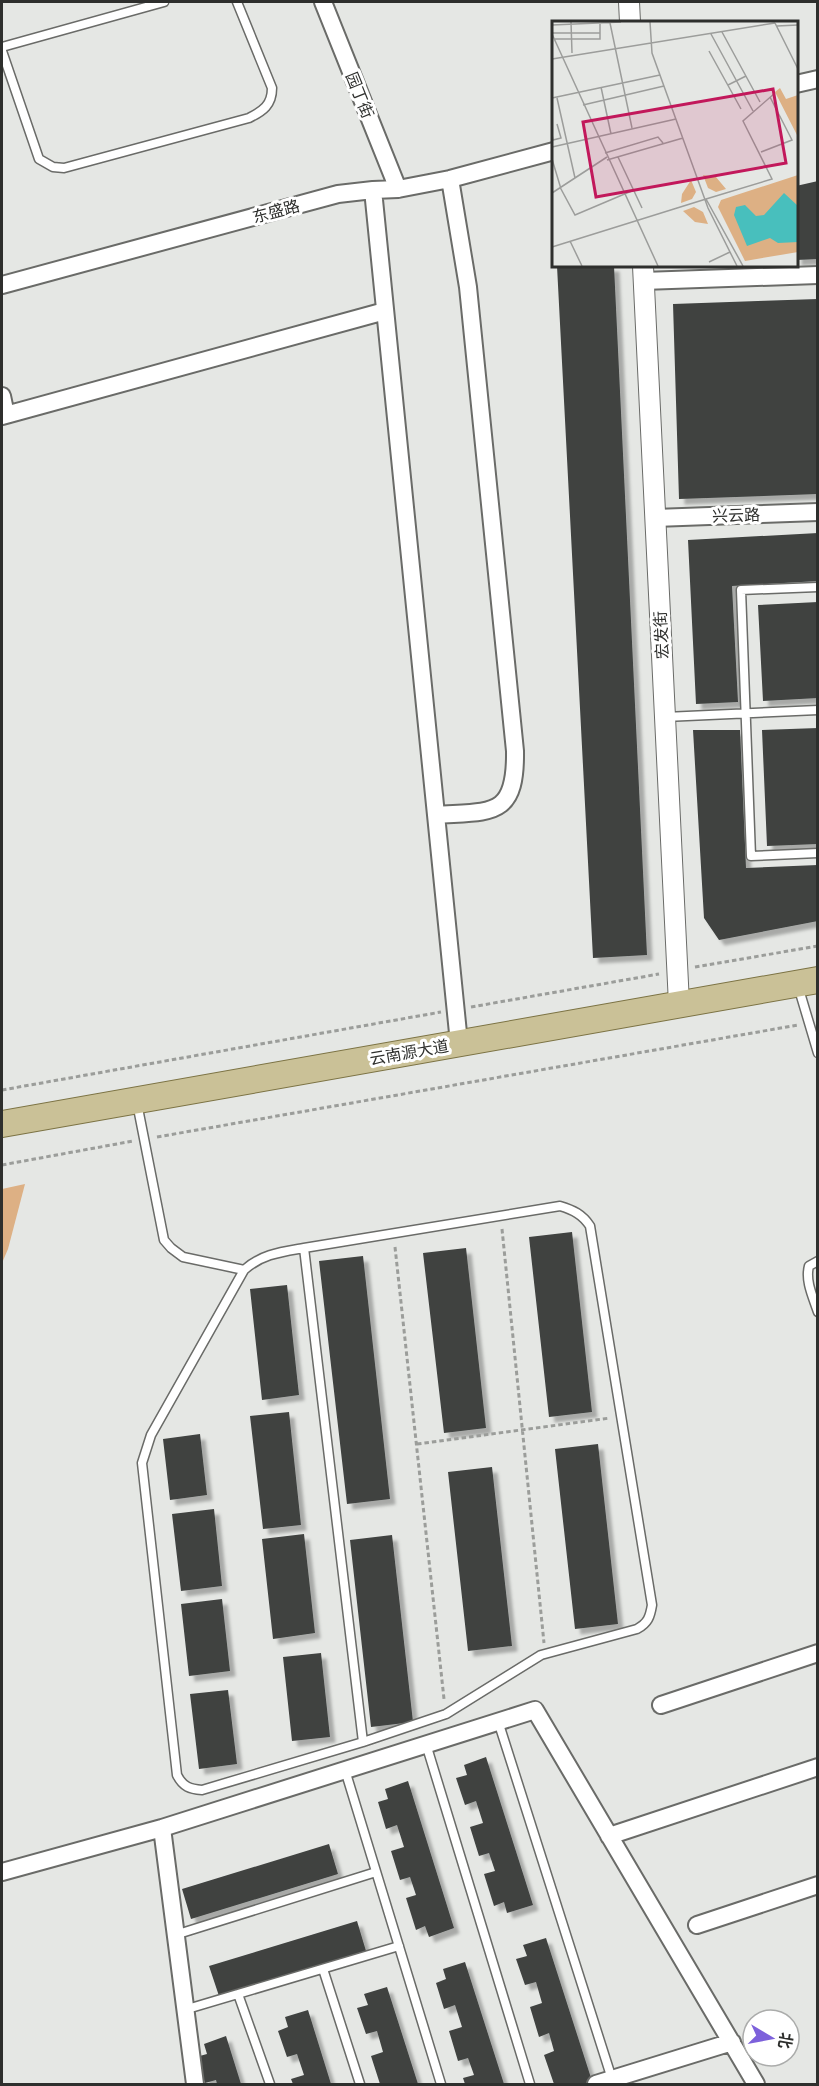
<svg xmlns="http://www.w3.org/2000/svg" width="819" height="2086" viewBox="0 0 819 2086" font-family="Commissioner,'Noto Sans SC',sans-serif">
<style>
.green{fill:#ddb084}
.building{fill:#3f4240;filter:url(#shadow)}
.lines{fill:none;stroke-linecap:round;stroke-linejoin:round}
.service-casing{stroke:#6a6b68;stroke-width:11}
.minor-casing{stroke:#6a6b68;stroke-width:20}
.tertiary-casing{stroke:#6a6b68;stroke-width:22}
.primary-casing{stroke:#7c7344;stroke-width:28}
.path{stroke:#9b9d9a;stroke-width:3;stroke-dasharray:4.5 3;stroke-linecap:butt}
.service{stroke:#fff;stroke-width:8}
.minor{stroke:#fff;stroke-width:16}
.tertiary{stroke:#fff;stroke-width:20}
.primary{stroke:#cac197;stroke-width:26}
.labels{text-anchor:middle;stroke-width:6;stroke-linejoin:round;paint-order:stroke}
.street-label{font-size:16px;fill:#2e2f2d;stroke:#fff}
.inset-road{fill:none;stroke:#9c9d9b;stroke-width:1.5}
.view{fill:#c2185b;fill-opacity:0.15;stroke:#c2185b;stroke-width:3}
.inset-edge{fill:none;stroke:#2e2f2d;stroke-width:3}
</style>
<defs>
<filter id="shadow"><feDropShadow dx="5.5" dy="5.5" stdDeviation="1.5" flood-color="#0004"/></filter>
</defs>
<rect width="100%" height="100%" fill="#e5e7e4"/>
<path class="green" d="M25 1184 8 1249 2 1263V1189Z"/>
<path class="building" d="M818 181V259L796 260V186Z
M557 266H614L647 955 593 958Z
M818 299V494L679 499 673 304Z
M818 533V581L732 586 738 702 696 704 688 540Z
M818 602V698L763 701 758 605Z
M818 728V844L767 846 762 730Z
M693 730H740L746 868 818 865V921L719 940 704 918Z
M572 1232 592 1412 549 1417 529 1237Z
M466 1248 486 1428 444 1433 423 1253Z
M363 1256 390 1499 347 1504 319 1261Z
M287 1285 299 1395 262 1400 250 1289Z
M289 1412 301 1525 263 1529 250 1416Z
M200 1434 207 1495 170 1500 163 1439Z
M598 1444 618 1624 575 1629 555 1449Z
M492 1467 512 1646 468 1651 448 1472Z
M214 1509 222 1586 181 1591 172 1514Z
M304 1534 315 1633 273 1639 262 1539Z
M392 1535 413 1722 371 1727 350 1540Z
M222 1599 230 1671 189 1676 181 1604Z
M321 1653 330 1737 292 1741 283 1657Z
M228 1690 237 1764 199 1769 190 1694Z
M486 1757 533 1905 507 1913 504 1902 494 1906 484 1874 495 1871 489 1853 479 1856 470 1827 483 1823 476 1801 465 1805 456 1778 467 1775 464 1765Z
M408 1781 454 1928 429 1937 425 1926 416 1930 406 1898 416 1895 410 1877 400 1880 391 1851 404 1847 397 1825 386 1829 378 1802 388 1799 385 1789Z
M329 1844 338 1874 191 1919 182 1889Z
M357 1921 366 1951 219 1996 209 1966Z
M546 1938 593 2084H564V2083L554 2084 544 2055 554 2051 549 2033 539 2037 530 2007 542 2003 536 1982 525 1985 516 1959 527 1956 523 1945Z
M465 1962 504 2084H465L463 2078 474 2075 468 2058 458 2061 449 2031 462 2027 455 2005 444 2009 436 1983 446 1979 443 1969Z
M387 1987 418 2084H390V2083L380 2084 371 2056 383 2052 377 2031 366 2034 357 2008 368 2005 364 1994Z
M308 2010 331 2084H293L291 2079 304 2075 297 2054 287 2057 278 2031 288 2027 285 2017Z
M226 2036 241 2084H217L216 2080 205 2083 196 2057 207 2054 204 2044Z"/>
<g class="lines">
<defs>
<path id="service" d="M2 47 164 2
M2 51 39 159 53 167 64 168 249 118C263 111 272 105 272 88L237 2
M818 587 741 590 751 856 818 853
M665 717 818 710
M798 986 818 1053
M137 1103 164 1240 171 1248 183 1257 244 1270C262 1254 281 1252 304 1248L363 1742 202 1790C190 1789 183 1787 177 1775L142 1463 151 1435 244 1270
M304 1248 560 1206C573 1210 582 1214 590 1226L652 1605C650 1617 648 1623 637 1629L541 1655 446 1714 363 1742
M818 1261 809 1266C805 1281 813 1297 818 1312
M498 1721 612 2079
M426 1744 530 2084
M345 1770 441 2084
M175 1935 376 1872
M323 1969 360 2084
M238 1994 270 2084
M184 2010 399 1946"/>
<path id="minor" d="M323 2 398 189
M796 84 818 79
M373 190 459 1043
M643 281 818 275
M2 285 338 194 373 190 398 189 450 179 554 151
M2 396 6 415
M2 416 385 311
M655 518 818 512
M436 815C492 811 516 818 515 751L468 287 450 179
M661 1705 818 1653
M162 1828 195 2084
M609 1836 818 1767
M2 1872 162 1828 535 1710 756 2084
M697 1925 818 1885
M596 2084 732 2042"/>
<path id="tertiary" d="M629 2 630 22
M643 266 679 1004"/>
<path id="primary" d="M2 1124 818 980"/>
</defs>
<use href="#service" class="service-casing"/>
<use href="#minor" class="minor-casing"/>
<use href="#tertiary" class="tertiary-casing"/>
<use href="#primary" class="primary-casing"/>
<path class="path" d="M695 967 818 946
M471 1007 659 974
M2 1090 441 1012
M157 1137 798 1025
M2 1165 133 1141
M502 1229 544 1643
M395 1247 444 1699
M417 1444 610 1418"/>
<use href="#service" class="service"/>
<use href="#minor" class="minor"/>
<use href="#tertiary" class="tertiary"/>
<use href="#primary" class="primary"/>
</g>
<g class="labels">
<g class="street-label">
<text transform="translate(360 95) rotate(68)" y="6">园丁街</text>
<text transform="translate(276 211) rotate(-15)" y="6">东盛路</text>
<text transform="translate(736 515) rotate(-2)" y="6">兴云路</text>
<text transform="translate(661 635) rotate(-93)" y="6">宏发街</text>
<text transform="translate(409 1052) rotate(-10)" y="6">云南源大道</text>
</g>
</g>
<g transform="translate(552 21)">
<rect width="246" height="246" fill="#e5e7e4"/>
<path d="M228 67 234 78 246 74V116L223 71ZM151 154 164 156 174 168 164 171 156 167ZM246 154V231L193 240 166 186 169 179ZM139 159 144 171 140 178 129 182 130 173ZM142 186 151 191 156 203 143 201 131 190Z" fill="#ddb084"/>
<path d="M232 172 246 185V221L226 222 218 217 195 225 182 194 184 186 193 184 204 195 212 194Z" fill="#48bfbd"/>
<path class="inset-road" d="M19 1 20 32M98 1 100 32 156 187 185 245M58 2 80 107M223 2 246 48M0 4 69 1M225 5 246 4M170 11 208 81M0 12H48M0 13 106 245M159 13 201 90M2 18H48V3M157 30 189 88M0 38 223 2M176 64 194 55M49 66 59 113M0 77 108 54M5 77 23 157M31 84 112 65M0 113 1 119 9 117 5 103M0 126 124 98M209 131 240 119 218 76M53 132 106 116 111 122M66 136 90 187M0 138 9 168 23 194 82 169M55 139 131 117M0 172 55 136M154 178 220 158 191 100 223 72M154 178 191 245M18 220 30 245M0 226 154 178M157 241 178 231"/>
<path class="view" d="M221 68 234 142 44 176 31 101Z"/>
<rect width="246" height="246" class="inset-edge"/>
</g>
<rect width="819" height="2086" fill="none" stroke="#2e2f2d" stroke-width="6"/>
<g transform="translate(771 2038) rotate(100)"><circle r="28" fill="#ffffff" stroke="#abacab" stroke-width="1.5"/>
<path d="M0-4.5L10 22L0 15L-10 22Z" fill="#7d61db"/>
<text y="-9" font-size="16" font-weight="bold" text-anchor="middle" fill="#2e2f2d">北</text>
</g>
</svg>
